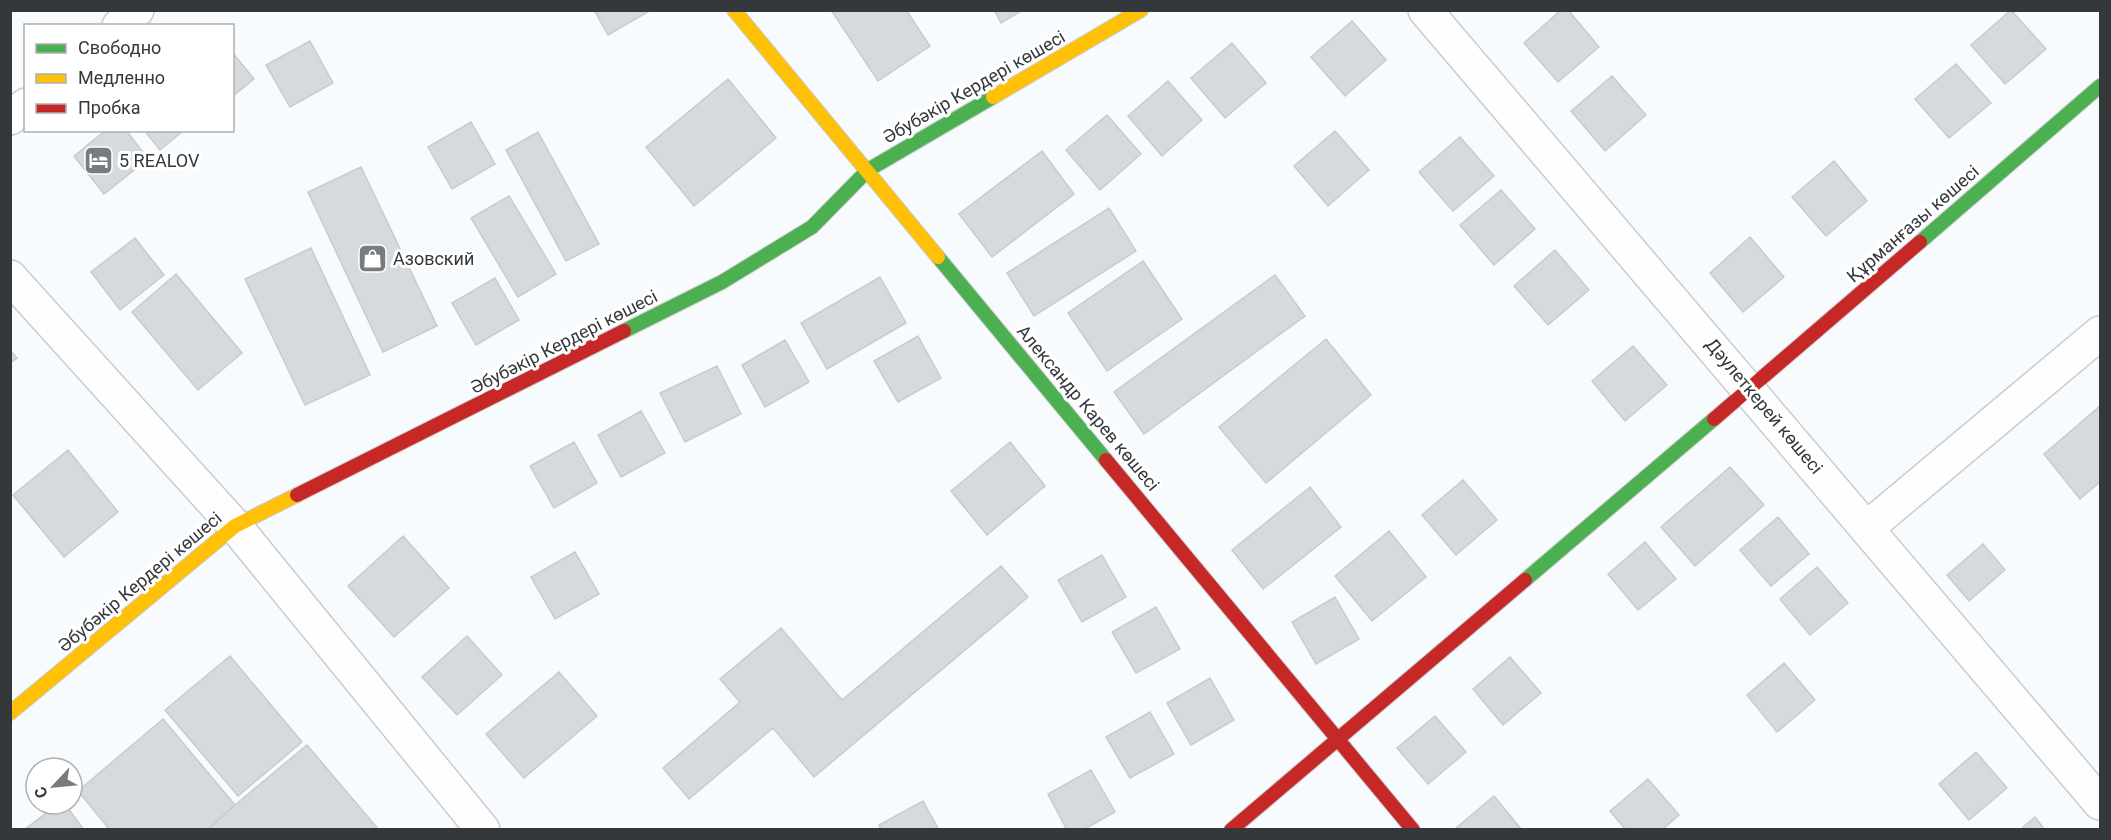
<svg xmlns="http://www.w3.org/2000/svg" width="2111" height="840" viewBox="0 0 2111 840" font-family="Roboto,sans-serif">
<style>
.building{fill:#d7dadc;stroke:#c8cbcd;stroke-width:1.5}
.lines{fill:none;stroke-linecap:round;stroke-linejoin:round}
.street-casing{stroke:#c9ccce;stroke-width:36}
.fast-casing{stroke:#c9ccce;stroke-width:16}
.slow-casing{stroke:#c9ccce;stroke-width:16}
.jam-casing{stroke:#c9ccce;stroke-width:16}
.street{stroke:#fefeff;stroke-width:33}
.fast{stroke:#4caf50;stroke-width:14}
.slow{stroke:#ffc107;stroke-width:14}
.jam{stroke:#c62828;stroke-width:14}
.labels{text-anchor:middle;stroke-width:6;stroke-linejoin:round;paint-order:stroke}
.street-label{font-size:18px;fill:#34383b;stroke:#fff}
.poi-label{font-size:18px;fill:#34383b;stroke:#fff;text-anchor:start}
</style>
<rect width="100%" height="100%" fill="#f8fbfd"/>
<path class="building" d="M594 10H651L608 35Z
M831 10H906L930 46 878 81Z
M994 10H1023L1001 23Z
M1561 10H1568L1599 47 1558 82 1524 43Z
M2011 10 2046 49 2005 84 1971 45Z
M1352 21 1386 60 1345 96 1311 57Z
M310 41 333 83 290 107 266 65Z
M1232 43 1266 83 1225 118 1191 78Z
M232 52 254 79 232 97Z
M1956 64 1991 103 1949 138 1915 99Z
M1612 76 1646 115 1605 151 1571 111Z
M728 79 776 138 694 206 646 147Z
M1168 81 1202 120 1162 156 1128 116Z
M1107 115 1141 154 1100 190 1066 150Z
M471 122 495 164 452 189 428 147Z
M106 130H126L148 159 104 194 74 156Z
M144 130H184L160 150Z
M1335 131 1369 170 1328 206 1294 166Z
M538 132 599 244 566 261 506 150Z
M1460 137 1494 176 1453 211 1419 172Z
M1042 151 1074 194 992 257 959 214Z
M1834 161 1867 201 1826 236 1792 197Z
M361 167 437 326 383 352 308 192Z
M1501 190 1535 229 1494 265 1460 225Z
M509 196 556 274 518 297 471 218Z
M1109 208 1136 251 1034 316 1007 273Z
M1750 237 1784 277 1743 312 1710 273Z
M135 238 164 275 120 310 91 272Z
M311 248 370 375 305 405 245 279Z
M1555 250 1589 290 1548 325 1514 286Z
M1143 261 1182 319 1107 371 1068 313Z
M176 274 242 353 198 390 132 312Z
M1275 275 1305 316 1144 434 1114 392Z
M880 277 906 323 827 369 801 323Z
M495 278 519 320 476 345 452 303Z
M918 336 941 378 898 402 874 361Z
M1326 339 1371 395 1266 483 1219 427Z
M785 340 809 382 765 407 742 365Z
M1633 346 1667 385 1625 421 1592 381Z
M10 350 17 358 10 363Z
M717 366 741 414 685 442 660 393Z
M2100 406V482L2080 499 2044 454Z
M641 411 665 453 621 477 598 435Z
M574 442 597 483 554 508 530 466Z
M1010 442 1045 486 987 535 951 491Z
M68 450 118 512 64 557 13 495Z
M1730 467 1764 505 1695 566 1661 527Z
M1463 480 1497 520 1456 555 1422 515Z
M1310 487 1341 527 1263 589 1232 550Z
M1778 517 1809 554 1771 586 1740 550Z
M1389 531 1426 577 1372 621 1335 576Z
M403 536 449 588 394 637 348 586Z
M1645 542 1676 579 1638 610 1608 574Z
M1983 544 2005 570 1969 601 1947 575Z
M575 552 599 594 555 619 531 577Z
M1102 555 1126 597 1082 622 1058 580Z
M1001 566 1028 597 814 777 773 728 689 799 663 768 740 702 720 679 781 628 842 700Z
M1817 567 1848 603 1810 635 1780 599Z
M1335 597 1359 639 1316 664 1292 622Z
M1156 607 1180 649 1136 673 1112 632Z
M467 636 502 675 457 715 422 677Z
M230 656 302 742 238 796 165 710Z
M1510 657 1541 693 1503 725 1473 689Z
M1784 663 1815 700 1777 732 1747 695Z
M559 672 597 716 524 778 486 734Z
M1210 678 1234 720 1191 745 1167 703Z
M1150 712 1174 754 1130 778 1106 737Z
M1435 716 1466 752 1428 784 1397 748Z
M163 719 235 805 207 830H110L78 791Z
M307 745 379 830H207L235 805Z
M1976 752 2007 788 1969 820 1939 784Z
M1091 770 1115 812 1083 830H1067L1048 794Z
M1648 779 1679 815 1662 830H1626L1610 811Z
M1494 796 1522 830H1458L1456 828Z
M923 801 939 830H881L879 825Z
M58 804H65L84 830H24Z
M2035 817 2045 830H2020Z"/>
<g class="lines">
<defs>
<path id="street" d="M1425 10 2100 803
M119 26 137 10
M10 118 26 105
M10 277 235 526 483 830
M1867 528 2100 333"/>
<path id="fast" d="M1920 242 2100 86
M938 257 1106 460
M624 331 722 282 812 227 868 170 993 97
M1525 580 1714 419"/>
<path id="slow" d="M734 10 938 257
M993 97 1141 10
M10 713 235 526 297 495"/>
<path id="jam" d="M1714 419 1920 242
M1106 460 1413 830
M297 495 624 331
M1231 830 1525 580"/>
</defs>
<use href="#street" class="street-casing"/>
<use href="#fast" class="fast-casing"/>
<use href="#slow" class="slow-casing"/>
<use href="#jam" class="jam-casing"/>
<use href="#street" class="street"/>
<use href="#fast" class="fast"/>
<use href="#slow" class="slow"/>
<use href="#jam" class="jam"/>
</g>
<defs>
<symbol id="hotel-square" viewBox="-11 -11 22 22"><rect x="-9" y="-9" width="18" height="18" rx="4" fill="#797c7f" stroke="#fff"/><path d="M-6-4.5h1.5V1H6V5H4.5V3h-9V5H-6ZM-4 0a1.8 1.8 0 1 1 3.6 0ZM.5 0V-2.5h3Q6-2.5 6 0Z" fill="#fff"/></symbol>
<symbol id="shop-square" viewBox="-11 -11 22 22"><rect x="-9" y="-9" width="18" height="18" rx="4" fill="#797c7f" stroke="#fff"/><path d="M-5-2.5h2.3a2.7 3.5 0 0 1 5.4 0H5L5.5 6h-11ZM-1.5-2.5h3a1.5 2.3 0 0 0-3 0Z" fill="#fff"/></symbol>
</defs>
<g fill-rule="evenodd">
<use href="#hotel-square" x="82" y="144" width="33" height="33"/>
<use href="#shop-square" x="356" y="242" width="33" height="33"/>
</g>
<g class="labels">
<g class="street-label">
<text transform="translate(974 87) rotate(-30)" y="6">Әбубәкір Кердері көшесі</text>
<text transform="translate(1913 224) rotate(-41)" y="6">Құрманғазы көшесі</text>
<text transform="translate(564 342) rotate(-27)" y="6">Әбубәкір Кердері көшесі</text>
<text transform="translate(1764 406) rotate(50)" y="6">Дәулеткерей көшесі</text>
<text transform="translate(1088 408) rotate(50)" y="6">Александр Карев көшесі</text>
<text transform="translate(140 582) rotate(-40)" y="6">Әбубәкір Кердері көшесі</text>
</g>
<g class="poi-label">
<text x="119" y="167">5 REALOV</text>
<text x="393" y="265">Азовский</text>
</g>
</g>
<rect width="2111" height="840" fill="none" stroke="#34383b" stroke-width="24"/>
<rect x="24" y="24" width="210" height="108" fill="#ffffff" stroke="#aeafb1" stroke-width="1.5"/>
<rect x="36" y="44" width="30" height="9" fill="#4caf50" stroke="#aeafb1" stroke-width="1.5"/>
<text x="78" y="54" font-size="18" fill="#34383b">Свободно</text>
<rect x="36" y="74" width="30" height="9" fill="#ffc107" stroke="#aeafb1" stroke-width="1.5"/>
<text x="78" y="84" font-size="18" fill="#34383b">Медленно</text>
<rect x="36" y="104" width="30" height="9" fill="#c62828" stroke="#aeafb1" stroke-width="1.5"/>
<text x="78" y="114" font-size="18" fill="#34383b">Пробка</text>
<g transform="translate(54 786) rotate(244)"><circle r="28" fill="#ffffff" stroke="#aeafb1" stroke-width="1.5"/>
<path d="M0-4.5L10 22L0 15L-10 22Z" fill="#797c7f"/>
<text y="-9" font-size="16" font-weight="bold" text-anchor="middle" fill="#34383b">С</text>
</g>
</svg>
